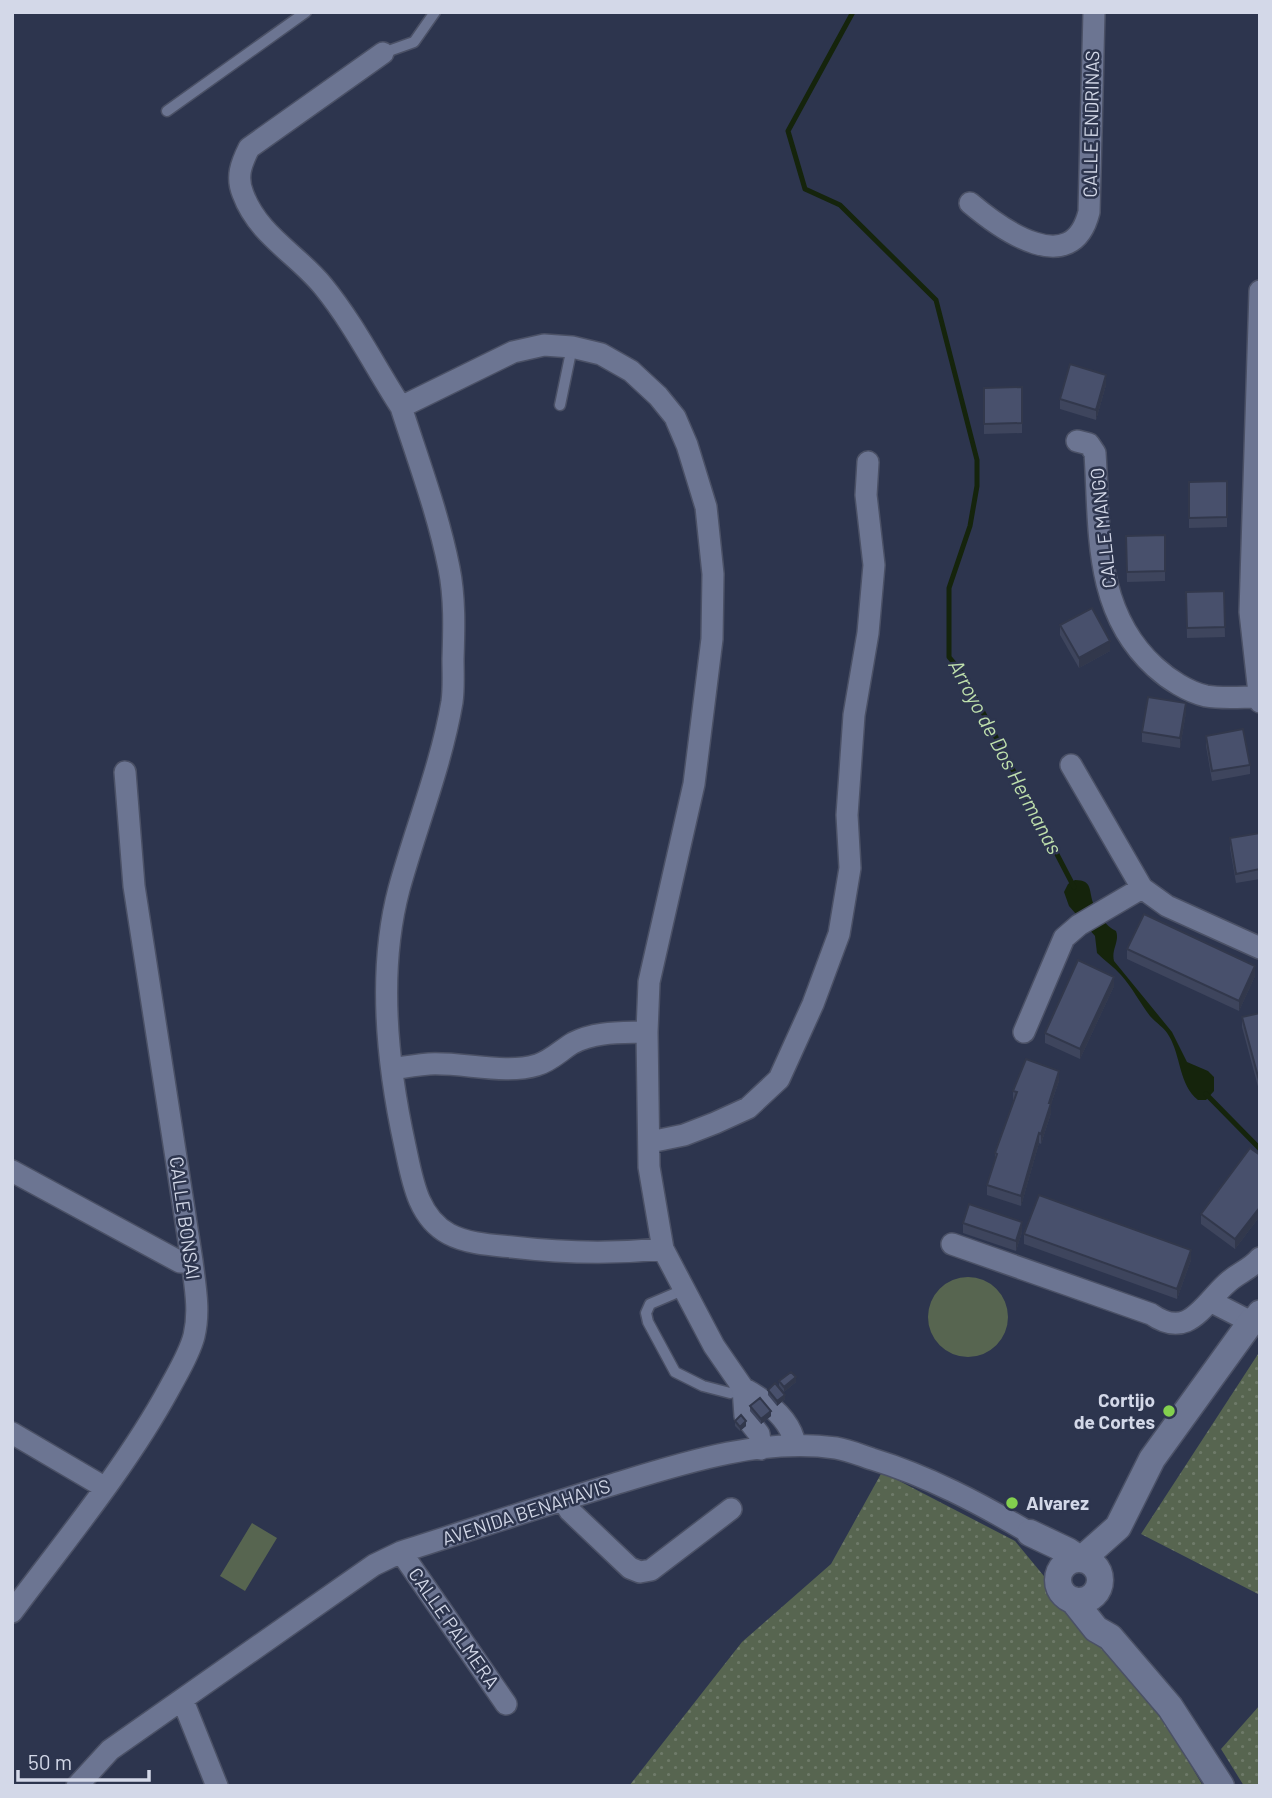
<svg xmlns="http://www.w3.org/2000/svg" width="1272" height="1798" viewBox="0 0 1272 1798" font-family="Barlow,sans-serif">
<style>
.grass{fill:url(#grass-dots)}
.garden{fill:#576550}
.water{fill:#15240c}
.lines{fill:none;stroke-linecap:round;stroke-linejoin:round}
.stream{stroke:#15240c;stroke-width:5}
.service-casing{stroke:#4b5166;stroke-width:13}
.minor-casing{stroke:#4b5166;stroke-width:24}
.tertiary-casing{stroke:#4b5166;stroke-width:29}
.service{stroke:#6c7592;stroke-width:10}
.minor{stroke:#6c7592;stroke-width:21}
.tertiary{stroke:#6c7592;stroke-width:26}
.wall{fill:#3e455d}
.shaded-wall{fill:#32384c}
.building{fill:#48506c;stroke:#32384c;stroke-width:2}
.poi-dot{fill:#83d04e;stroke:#2d354e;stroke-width:2.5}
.labels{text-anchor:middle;stroke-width:5;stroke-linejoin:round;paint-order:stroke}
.street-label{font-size:19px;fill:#d3d8e8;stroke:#2d354e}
.poi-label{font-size:19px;font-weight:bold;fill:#d3d8e8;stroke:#2d354e;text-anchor:end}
.water-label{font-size:21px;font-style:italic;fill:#bedfac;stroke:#2d354e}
</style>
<defs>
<pattern id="grass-dots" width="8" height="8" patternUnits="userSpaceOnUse" patternTransform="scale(1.75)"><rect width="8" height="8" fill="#576550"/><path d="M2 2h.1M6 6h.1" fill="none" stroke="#6e7a69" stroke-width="1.8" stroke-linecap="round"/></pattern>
</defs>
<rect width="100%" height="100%" fill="#2d354e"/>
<path class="grass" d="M1260 1351V1595L1141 1534Z
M882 1472 1015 1541 1167 1725 1203 1786H629L742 1642 831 1564Z
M1260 1705V1786H1244L1221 1749Z"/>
<path class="garden" d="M928 1317a40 40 0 1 1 80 0a40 40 0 1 1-80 0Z
M252 1523 277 1538 245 1591 220 1576Z"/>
<path class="water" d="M1075 880C1094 880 1088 892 1094 905 1099 916 1106 926 1116 931 1120 941 1111 950 1114 961L1172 1032 1187 1062 1208 1071 1214 1077V1091L1206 1100H1198C1179 1085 1181 1056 1169 1036 1165 1028 1156 1023 1150 1016 1140 1003 1132 987 1121 975 1114 967 1105 961 1097 953L1095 936 1069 906 1064 892 1068 884Z"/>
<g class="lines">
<path class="stream" d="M853 12 788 131 805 189 840 205 936 300 977 460V486L970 526 949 588V657L963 674 1074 887
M1206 1094 1260 1149"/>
<defs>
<path id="service" d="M383 53 414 42 435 12
M167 111 306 12
M560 405 572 347
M683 1290 650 1304 646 1313 648 1322 675 1372 703 1386 730 1393 743 1388"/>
<path id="minor" d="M383 53 249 148C241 164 236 177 243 194 258 235 297 254 323 286 354 324 375 367 401 407
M970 203C1002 230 1072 280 1089 212L1094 12
M1260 291 1250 612 1260 702
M1077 441 1089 444 1095 453C1100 529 1093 611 1155 667 1168 679 1188 692 1206 696 1222 699 1242 697 1259 697
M1071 765 1142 888 1167 906 1260 948
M1024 1032 1064 938 1079 925 1142 888
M392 1069C404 1067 417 1065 429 1064 463 1062 505 1075 537 1065 551 1061 561 1050 573 1043 596 1031 622 1033 647 1032
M650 1142 684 1135 715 1123 748 1108 779 1079 813 1004 839 934 850 868 847 815 854 715 868 633 874 565 866 495 868 462
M12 1171 180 1262 192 1261
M952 1244 1151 1314C1188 1340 1202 1306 1226 1284 1237 1273 1250 1270 1260 1258
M663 1249C612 1254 563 1253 512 1247 492 1245 468 1244 449 1234 417 1217 412 1178 405 1146 387 1064 377 972 399 889 416 827 441 766 452 702 454 688 453 673 453 659 454 629 455 598 449 568 438 513 418 460 401 407L513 352 544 345 572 347 601 354 631 371 658 396 675 417 687 445 706 507 713 574 712 639 694 784 649 982 647 1032 649 1167 663 1249 714 1346 743 1388 745 1416 759 1434 761 1449
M1210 1301 1251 1322 1259 1311
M743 1388C765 1400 791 1418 795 1445
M12 1433 104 1487
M563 1500 570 1511 630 1568 640 1572 651 1570 731 1509
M401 1552 506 1704
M12 1612C65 1541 127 1466 169 1389 178 1372 189 1355 194 1336 200 1311 195 1286 192 1261L134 886 125 772
M183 1701 217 1786
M77 1786 110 1750 374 1565 401 1552C470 1530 539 1507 608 1486 680 1464 760 1437 836 1448 848 1450 860 1455 872 1459 928 1476 979 1503 1030 1533"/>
<path id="tertiary" d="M1030 1533 1068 1551 1080 1559
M1058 1580a21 21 0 1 1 42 0a21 21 0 1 1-42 0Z
M1082 1559 1118 1527 1152 1459 1251 1322 1260 1320
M1073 1600 1096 1629 1110 1637 1170 1707 1221 1786"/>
</defs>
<use href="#service" class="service-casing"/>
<use href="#minor" class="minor-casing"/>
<use href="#tertiary" class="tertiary-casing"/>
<use href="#service" class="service"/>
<use href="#minor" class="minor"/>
<use href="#tertiary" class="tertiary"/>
</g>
<path class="wall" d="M1106 385 1096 420 1060 409V399Z
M1022 387V433L984 434V388Z
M1227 481V527L1189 528V482Z
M1165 535V581L1127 582 1126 536Z
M1224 591 1225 637 1187 638 1186 592Z
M1060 625 1110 651 1079 668 1060 635Z
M1186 712 1180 748 1142 742V732Z
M1206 736 1250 765V774L1212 781 1206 746Z
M1260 833V879L1236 883 1230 848V838Z
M1127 949 1255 976 1239 1011 1127 959Z
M1114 986 1080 1059 1045 1043V1033Z
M1260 1013V1094L1242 1027V1017Z
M1059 1081 1051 1104V1113L1041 1144 1039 1143 1021 1206 987 1195V1185L995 1161V1153L1014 1101H1013V1091Z
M1260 1155V1216L1235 1249 1201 1224V1214Z
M963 1223 1022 1232 1016 1251 963 1233Z
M1024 1234 1191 1260 1177 1299 1024 1244Z
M779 1381 796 1382 784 1392 779 1386Z
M768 1390 785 1399 777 1406 768 1395Z
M750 1406 771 1416 761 1424 750 1411Z
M735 1421 746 1426 740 1431 735 1426Z"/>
<path class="shaded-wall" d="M1106 375V385L1096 420V410Z
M1110 641V651L1079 668V658Z
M1186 703V712L1180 748V738Z
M1255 966V976L1239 1011V1001Z
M1114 977V986L1080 1059V1049Z
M1059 1071V1081L1051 1104V1113L1041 1144V1134L1049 1103Z
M1039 1133V1143L1021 1206V1196Z
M1260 1207V1216L1235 1249V1239Z
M1022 1222V1232L1016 1251V1241Z
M1191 1250V1260L1177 1299V1289Z
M796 1377V1382L784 1392V1387Z
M785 1395V1399L777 1406V1401Z
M771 1411V1416L761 1424V1419Z
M746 1421V1426L740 1431V1427Z"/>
<path class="building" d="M1070 364 1106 375 1096 410 1060 399Z
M1022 387V423L984 424V388Z
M1227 481V517L1189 518V482Z
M1165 535V571L1127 572 1126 536Z
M1224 591 1225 627 1187 628 1186 592Z
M1092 608 1110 641 1079 658 1060 625Z
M1148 697 1186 703 1180 738 1142 732Z
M1243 729 1250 765 1212 771 1206 736Z
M1260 833V869L1236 874 1230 838Z
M1144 914 1255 966 1239 1001 1127 949Z
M1078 960 1114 977 1080 1049 1045 1033Z
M1260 1013V1084L1242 1017Z
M1026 1059 1059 1071 1049 1103H1051L1041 1134 1039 1133 1021 1196 987 1185 997 1154 995 1153 1017 1092 1013 1091Z
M1250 1148 1260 1155V1207L1235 1239 1201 1214Z
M1039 1195 1191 1250 1177 1289 1024 1234Z
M969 1204 1022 1222 1016 1241 963 1223Z
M791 1372 796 1377 784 1387 779 1381Z
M775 1383 785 1395 777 1401 768 1390Z
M760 1398 771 1411 761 1419 750 1406Z
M741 1415 746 1421 740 1427 735 1421Z"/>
<g class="poi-dot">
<circle cx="1169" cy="1411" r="7"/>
<circle cx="1012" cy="1503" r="7"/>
</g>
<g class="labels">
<g class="street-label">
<text transform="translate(1091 124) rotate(-89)" y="7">CALLE ENDRINAS</text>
<text transform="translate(1103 528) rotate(-96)" y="7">CALLE MANGO</text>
<text transform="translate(185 1218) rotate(82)" y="7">CALLE BONSAI</text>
<text transform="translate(526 1512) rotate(-18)" y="7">AVENIDA BENAHAVIS</text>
<text transform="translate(454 1628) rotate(55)" y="7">CALLE PALMERA</text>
</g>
<g class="poi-label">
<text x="1155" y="1407">Cortijo<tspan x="1155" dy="22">de Cortes</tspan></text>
<text x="1026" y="1510" text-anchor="start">Alvarez</text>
</g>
<g class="water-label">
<text transform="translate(1005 757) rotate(62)" y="7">Arroyo de Dos Hermanas</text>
</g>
</g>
<rect width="1272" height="1798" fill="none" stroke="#d3d8e8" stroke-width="28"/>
<path d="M18 1770v10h131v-10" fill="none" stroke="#d3d8e8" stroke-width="3.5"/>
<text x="28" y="1770" font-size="21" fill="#d3d8e8" stroke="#2d354e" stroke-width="5" paint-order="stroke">50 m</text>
</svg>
